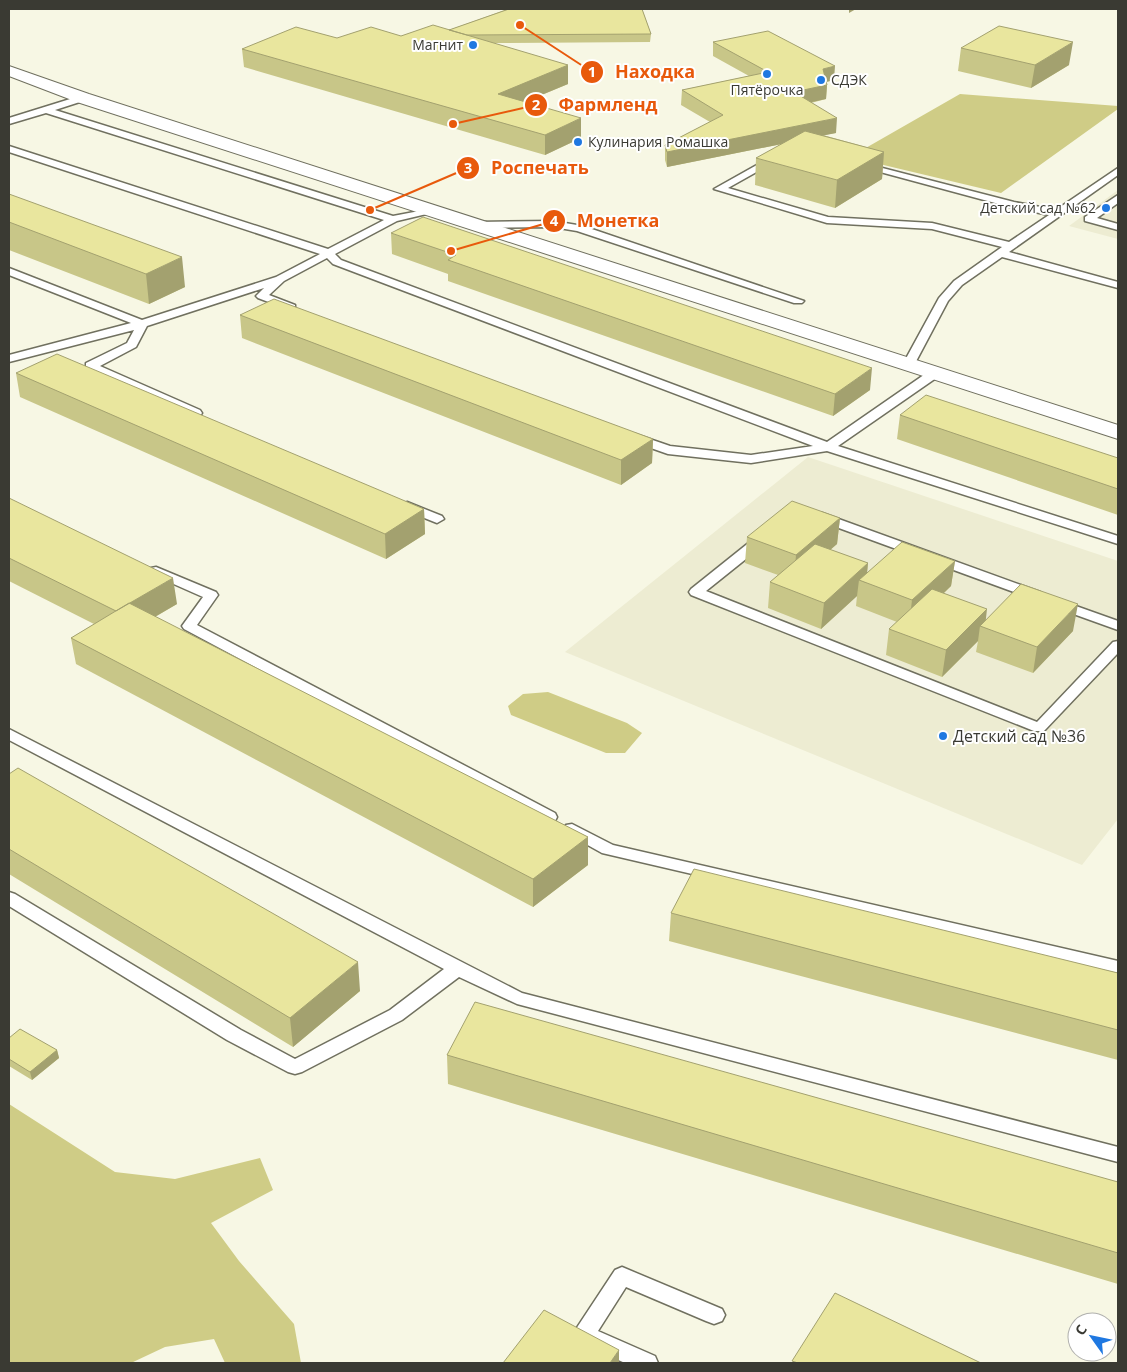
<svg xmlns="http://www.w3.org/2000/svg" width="1127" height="1372" viewBox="0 0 1127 1372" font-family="'Open Sans',sans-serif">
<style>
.built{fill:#edecd2}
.green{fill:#cfcc86}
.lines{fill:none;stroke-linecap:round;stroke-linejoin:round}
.service-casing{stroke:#70705f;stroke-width:3}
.minor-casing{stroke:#70705f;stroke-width:2}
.service{fill:#fff;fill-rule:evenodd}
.minor{fill:#fff;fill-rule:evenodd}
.wall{fill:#c8c688}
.shaded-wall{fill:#a3a16f}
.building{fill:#e9e69e;stroke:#a3a16f}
.poi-dot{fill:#1f78e1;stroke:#fff;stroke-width:2}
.labels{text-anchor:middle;stroke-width:4;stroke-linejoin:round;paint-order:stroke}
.far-poi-label{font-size:14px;fill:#3a3a33;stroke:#fff;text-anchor:end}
.poi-label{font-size:16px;fill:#3a3a33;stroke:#fff;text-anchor:start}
.leader{fill:none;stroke:#e8590c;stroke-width:2}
.callout-dot{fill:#e8590c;stroke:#fff;stroke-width:2}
.mark-label{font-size:15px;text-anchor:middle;font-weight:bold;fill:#fff}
.callout-label{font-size:18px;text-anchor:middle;font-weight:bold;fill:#e8590c;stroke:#fff;stroke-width:4;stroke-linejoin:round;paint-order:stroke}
</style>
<rect width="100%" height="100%" fill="#f7f7e4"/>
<path class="built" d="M1118 190V239L1069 226Z
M808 457 1118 561V819L1082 865 565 652Z"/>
<path class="green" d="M960 94 1118 106V109L1001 193 850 157Z
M548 692 627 723 642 733 625 753H606L511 715 508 706 523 694Z
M9 1104 115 1172 175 1179 260 1158 273 1190 211 1223 239 1261 294 1324 301 1363H225L214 1339 165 1347 131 1363H9Z"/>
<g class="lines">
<defs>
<path id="service" d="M83 95 88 98 86 100 55 110 393 216 435 208V212L397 221 335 254 341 260 827 442 931 370H939V376L838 446 1118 536V544L827 451 751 463 668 454 631 441 629 438 635 434 670 446 751 455 813 446 333 264 327 258 284 281 269 295 295 305V309H287L258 298 256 296 264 288 147 326 136 347 100 366 200 410 202 413 200 416H192L86 369V363L127 343 134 330 9 362V355L131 323 9 275V268L142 320 276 277 320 254 9 152V146L328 249 384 220 46 113 9 124V118Z
M773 156 776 157V161L728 188 828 217 932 223 1009 242 1049 215 1010 207 858 166 863 163 1014 202 1056 210 1118 168V175L1009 252 1118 282V288L1002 257 962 285 948 301 913 367H905L903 364 939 298 954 281 1002 247 932 229 827 223 714 189Z
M1118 195V203L1097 218 1118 224V230L1085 221V217Z
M553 221 583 226 804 301 802 303H794L577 231 553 227 477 228 472 225 477 222Z
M407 502 442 516 444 519 437 523 402 509 400 506Z
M822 513 1040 592 1042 595 1035 599 1030 598 817 520 815 517Z
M761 536 768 540 766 543 706 591 1037 722 1113 642 1118 641V653L1044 731H1034L691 595 689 592 691 589 756 537Z
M156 567 216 592 218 595 197 625 555 813 557 817 555 821H543L184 629 182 626 203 597 151 574 149 571 151 568Z
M1059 600 1118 621V630L1054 607 1052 604Z
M9 729 522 993 1118 1147V1162L517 1004 459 977 402 1020 302 1072 295 1074 288 1072 227 1040 9 906V892L15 894 241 1030 295 1059 390 1010 444 969 9 740Z
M572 824 613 845 1118 961V973L602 853 566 833 564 829 566 825Z
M622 1267 722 1309 725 1315 722 1321 714 1324 706 1321 626 1287 598 1331 655 1356 658 1363H625L576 1341 573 1335 576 1329 615 1270Z"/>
<path id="minor" d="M9 66 89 94 1118 425V439L77 102 9 76Z"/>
</defs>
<use href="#service" class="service-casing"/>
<use href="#minor" class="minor-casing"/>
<use href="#service" class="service"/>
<use href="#minor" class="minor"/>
</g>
<path class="wall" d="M505 9H642L651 34 650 42 494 43 568 84 525 102 581 138 545 155 244 67 242 49 337 38 401 36 449 30 505 10Z
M713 42 834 80 826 82 827 85 826 99 811 103 836 133 823 135 884 152 882 179 835 208 755 185 756 158 782 144 667 167 665 160V145L710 122 681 105 682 90 749 76 713 56Z
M961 48 1069 65 1031 88 958 71Z
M9 194 185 287 149 304 9 250Z
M391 233 870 390 833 416 448 281V274L392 254Z
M240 315 653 439 652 463 621 485 242 338Z
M16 373 424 509 425 534 386 559 20 397Z
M900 415 1118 458V515L897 439Z
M9 498 177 604 155 617 588 837V865L533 907 76 664 71 638 94 624 9 581Z
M840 518 837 544 830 550 868 563 867 573 955 561 951 586 944 593 986 620 1073 631 1033 673 976 652 978 641 942 677 886 655 889 629 897 622 856 606 857 596 821 629 768 608 770 582 778 575 745 563 747 537Z
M9 774 360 991 293 1047 9 874Z
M671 913 1118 973V1060L669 941Z
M9 1038 57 1050 59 1058 32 1080 9 1066Z
M447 1055 1118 1182V1284L448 1084Z"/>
<path class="shaded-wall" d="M849 9H856L849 13Z
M1073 42 1069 65 1031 88 1035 65Z
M568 65V84L498 113V94Z
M835 66 834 80 822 83 823 69Z
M827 85 826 99 793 106 794 92Z
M581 118V138L545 155V135Z
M837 118 836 133 667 167V152Z
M884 152 882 179 835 208 837 180Z
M182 257 185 287 149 304 146 274Z
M872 368 870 390 833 416 835 394Z
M653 439 652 463 621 485V460Z
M424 509 425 534 386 559 385 534Z
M840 518 837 544 794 581 796 555Z
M955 561 951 586 909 626 912 600Z
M868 563 866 583 859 580 857 596 821 629 824 603Z
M173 578 177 604 120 637 116 611Z
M1078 604 1073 631 1033 673 1037 647Z
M987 609 985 627 980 626 978 641 942 677 946 650Z
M588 837V865L533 907V879Z
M358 962 360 991 293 1047 290 1018Z
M57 1050 59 1058 32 1080 30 1072Z
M619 1350V1363H610Z"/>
<path class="building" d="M509 9H642L651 34 467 35 449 30Z
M433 25 568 65 498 94 581 118 545 135 242 49 296 27 337 38 371 27 401 36Z
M999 26 1073 42 1035 65 961 48Z
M768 31 835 66 823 69 827 85 794 92 837 118 667 152 665 145 723 115 682 90 768 72 713 42Z
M805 131 884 152 837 180 756 158Z
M9 194 182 257 146 274 9 222Z
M423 217 872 368 835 394 448 260 456 255 391 233Z
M274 299 653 439 621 460 240 315Z
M57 354 424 509 385 534 16 373Z
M926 395 1118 458V489L900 415Z
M9 498 173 578 116 611 9 558Z
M792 501 840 518 796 555 747 537Z
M902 542 955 561 912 600 859 580Z
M815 544 868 563 824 603 770 582Z
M1021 584 1078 604 1037 647 980 626Z
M932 589 987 609 946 650 889 629Z
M129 603 588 837 533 879 71 638Z
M18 768 358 962 290 1018 9 849V774Z
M694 869 1118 973V1030L671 913Z
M475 1002 1118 1182V1253L447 1055Z
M20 1029 57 1050 30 1072 9 1059V1038Z
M835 1293 981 1363H798L792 1361Z
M544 1310 619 1350 610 1363H503Z"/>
<g class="poi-dot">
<circle cx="473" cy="45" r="5"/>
<circle cx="767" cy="74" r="5"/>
<circle cx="821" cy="80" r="5"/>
<circle cx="578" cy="142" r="5"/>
<circle cx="1106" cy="208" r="5"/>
<circle cx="943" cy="736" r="5"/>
</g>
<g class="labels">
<g class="far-poi-label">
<text x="463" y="50">Магнит</text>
<text x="831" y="85" text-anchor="start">СДЭК</text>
<text x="767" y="95" text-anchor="middle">Пятёрочка</text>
<text x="588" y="147" text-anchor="start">Кулинария Ромашка</text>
<text x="1096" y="213">Детский сад №62</text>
</g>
<g class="poi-label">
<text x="953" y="742">Детский сад №36</text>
</g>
</g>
<path class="leader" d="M520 25L592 72M453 124L536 105M370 210L468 168M451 251L554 221"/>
<g class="callout-dot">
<circle cx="520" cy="25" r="5"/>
<circle cx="453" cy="124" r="5"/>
<circle cx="370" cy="210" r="5"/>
<circle cx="451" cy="251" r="5"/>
<circle cx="592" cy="72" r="12"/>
<circle cx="536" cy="105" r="12"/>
<circle cx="468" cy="168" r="12"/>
<circle cx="554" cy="221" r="12"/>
</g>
<g class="mark-label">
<text x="592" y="77">1</text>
<text x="536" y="110">2</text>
<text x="468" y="173">3</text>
<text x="554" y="226">4</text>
</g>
<g class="callout-label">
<text x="655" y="78">Находка</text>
<text x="608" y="111">Фармленд</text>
<text x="540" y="174">Роспечать</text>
<text x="618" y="227">Монетка</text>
</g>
<rect width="1127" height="1372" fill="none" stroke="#3a3a33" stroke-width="20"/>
<g transform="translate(1092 1337) rotate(303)"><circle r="24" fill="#ffffff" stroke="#b0b0ad"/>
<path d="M0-4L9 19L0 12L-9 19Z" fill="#1f78e1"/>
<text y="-8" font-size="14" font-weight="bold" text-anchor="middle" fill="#3a3a33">С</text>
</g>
</svg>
